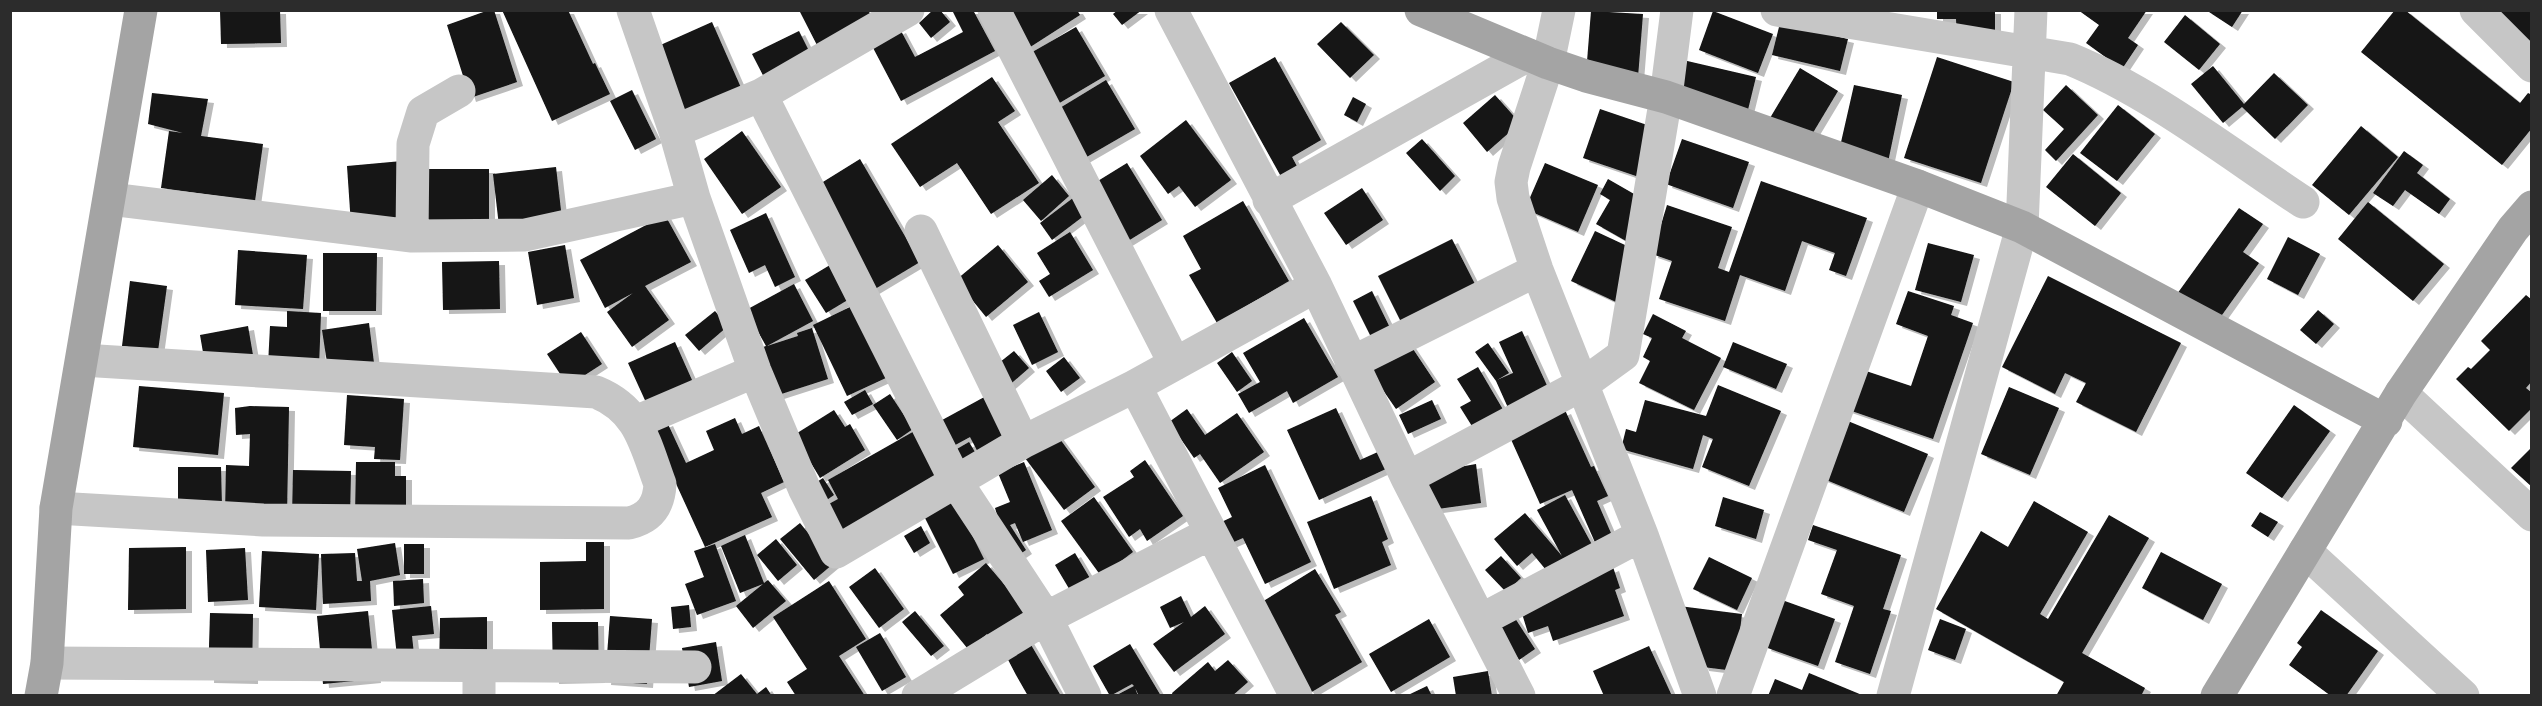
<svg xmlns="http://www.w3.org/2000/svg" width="2542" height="706" viewBox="0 0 2542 706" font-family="'DejaVu Sans',sans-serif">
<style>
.building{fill:#131313;filter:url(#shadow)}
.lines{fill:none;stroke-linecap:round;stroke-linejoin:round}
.minor{stroke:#c6c6c6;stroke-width:33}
.major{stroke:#a4a4a4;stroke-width:33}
</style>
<defs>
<filter id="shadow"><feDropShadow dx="6" dy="4" stdDeviation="0" flood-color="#0004"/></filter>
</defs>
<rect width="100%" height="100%" fill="#fff"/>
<path class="building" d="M220 10H280L281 43 221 44Z
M489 10H494L517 82 470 98 447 25Z
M502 10H568L593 64 595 63 610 94 552 121Z
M799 10H868L874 21 820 51Z
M933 10H940L950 22 931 38 919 23Z
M952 10H973L995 51 901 101 871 44 900 29 915 57 963 32Z
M999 10H1077L1080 15 1024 51Z
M1118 10H1142L1122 25 1113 14Z
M1937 10H1995V34L1957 35 1956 19H1937Z
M2078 10H2147L2128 38 2138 45 2122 69 2086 43 2099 25Z
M2206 10H2243L2232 27Z
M2395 10H2405L2520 103 2528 93 2532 95V128L2502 165 2361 52Z
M2489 10H2532V54Z
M1591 11 1643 14 1638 77 1586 74Z
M1713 11 1773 34 1758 73 1699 50Z
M2185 15 2220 44 2199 70 2164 42Z
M712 22 742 90 688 117 656 47Z
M1341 22 1374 55 1350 78 1317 44Z
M1780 23 1848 39 1840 71 1772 55Z
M1076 27 1105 76 1051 108 1022 58Z
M799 31 815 63 769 87 752 54Z
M1275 57 1321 140 1292 157 1300 172 1284 182 1229 83Z
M1937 57 2014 82 1981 183 1904 158Z
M1683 60 1756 77 1744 126 1671 109Z
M2213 66 2244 104 2274 73 2308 105 2275 139 2242 107 2223 123 2191 84Z
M1800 68 1838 91 1805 146 1767 123Z
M992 77 1015 111 998 122 1039 183 991 214 957 163 920 187 891 144Z
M1106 80 1135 129 1078 162 1050 114Z
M1854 85 1902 95 1888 162 1839 151Z
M2066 85 2098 115 2056 161 2045 150 2064 129 2043 110Z
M632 90 656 139 635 150 610 101Z
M152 93 208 99 201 136 263 144 255 201 161 188 169 131 183 133 148 124Z
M1495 95 1520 123 1487 152 1463 123Z
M1353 97 1366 104 1357 122 1344 115Z
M2118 105 2155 134 2117 181 2080 153Z
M1600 109 1656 128 1639 177 1583 158Z
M1186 120 1231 180 1195 207 1179 186 1168 194 1140 156Z
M2361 126 2398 157 2349 215 2312 185Z
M742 131 781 187 742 214 704 159Z
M1422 139 1455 176 1440 191 1406 153Z
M1682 139 1749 162 1733 208 1666 184Z
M2404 151 2423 165 2417 173 2450 199 2439 214 2405 190 2393 206 2373 193Z
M2073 154 2121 193 2095 226 2046 187Z
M860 159 920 262 870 292 810 190Z
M402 161 407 220 351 225 347 166Z
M1127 163 1162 220 1115 249 1080 192Z
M1545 163 1598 185 1578 232 1525 209Z
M556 167 562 219 499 226 493 174Z
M426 169H489V233H425Z
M1052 175 1069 196 1041 221 1023 200Z
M1608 179 1648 202 1626 241 1596 224 1610 200 1600 194Z
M1761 181 1867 218 1846 276 1829 270 1835 253 1802 241 1785 291 1740 275 1725 321 1659 299 1672 261 1652 254 1667 205 1732 227 1718 268 1729 272Z
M1362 188 1383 220 1346 245 1324 213Z
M1073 198 1085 215 1052 240 1040 223Z
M1243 201 1289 281 1217 323 1189 275 1201 269 1183 236Z
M2368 202 2444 264 2413 301 2338 239Z
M2239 208 2263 224 2243 252 2259 263 2217 322 2177 294Z
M766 213 795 277 775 287 765 265 749 273 730 230Z
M665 215 691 262 645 286 669 320 632 347 607 312 633 293 605 308 580 260Z
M1595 231 1640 252 1616 302 1571 281Z
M1070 232 1093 270 1049 297 1039 281 1050 274 1037 253Z
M2288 237 2320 254 2298 295 2267 279Z
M1452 239 1477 288 1402 324 1378 276Z
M1928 243 1974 255 1961 302 1915 290Z
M565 245 574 298 537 305 528 252Z
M998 245 1028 282 986 317 956 280Z
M238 250 307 255 303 309 235 305Z
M323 253H377L376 311H323Z
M499 261 500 309 443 310 442 262Z
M830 265 851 298 826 313 805 280Z
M2048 276 2181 343 2136 432 2076 402 2086 383 2065 373 2055 394 2002 367Z
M130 281 167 286 158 351 122 346Z
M794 284 813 321 767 346 798 336 797 333 812 328 828 379 775 396 760 348 766 346 746 310Z
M1372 291 1394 336 1375 345 1353 301Z
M1908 291 1954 306 1951 315 1973 323 1933 439 1843 408 1857 368 1911 386 1928 336 1896 324Z
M2526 295 2532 300V381L2526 388 2532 393V408L2509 431 2456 379 2468 367 2471 369 2490 350 2481 341Z
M854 305 888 377 847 396 813 325Z
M2318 310 2334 324 2316 344 2300 330Z
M287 311 321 313 319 367 268 365 270 326 287 327Z
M715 311 728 326 699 351 685 335Z
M1039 312 1058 352 1032 365 1013 325Z
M1653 314 1686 331 1682 338 1721 358 1694 410 1639 383 1650 361 1643 357 1652 338 1643 334Z
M1304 318 1338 377 1293 403 1287 391 1249 413 1238 394 1260 382 1243 353Z
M369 323 374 363 328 369 322 330Z
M248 326 253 355 205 364 200 335Z
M1522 331 1550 392 1509 410 1496 381 1475 352 1488 343 1509 373 1497 380 1513 373 1499 342Z
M581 332 602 364 568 386 547 354Z
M1407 340 1435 382 1396 409 1367 367Z
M675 342 696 389 649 409 628 363Z
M1733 342 1787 364 1776 389 1723 367Z
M1014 351 1029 368 1006 388 990 370Z
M1232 352 1252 381 1237 392 1217 363Z
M1064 357 1080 378 1061 392 1046 371Z
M1478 367 1505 413 1475 431 1460 407 1471 401 1457 379Z
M1718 385 1781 411 1749 486 1702 467 1713 439 1703 435 1693 469 1621 449 1626 429 1636 432 1645 400 1706 416Z
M139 386 224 393 218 455 133 447Z
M2009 387 2059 408 2030 475 1981 454Z
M865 390 873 404 852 415 844 402Z
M890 394 913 429 897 440 873 405Z
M347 395 404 399 400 460 374 459 375 447 344 445Z
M988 395 1015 445 983 462 970 437 946 450 933 425Z
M1432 400 1441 419 1408 434 1399 415Z
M2294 405 2330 431 2282 498 2246 473Z
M250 406 289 407 287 515 225 514 226 465 249 466 250 434 236 435 235 408Z
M1336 408 1360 460 1380 451 1388 468 1319 500 1287 430Z
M1187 409 1205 435 1237 413 1264 452 1220 483 1200 454 1194 458 1169 422Z
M834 410 845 427 850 424 865 450 820 478 794 435Z
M1565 410 1591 467 1594 466 1608 496 1597 501 1614 540 1597 547 1572 490 1540 504 1509 435Z
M735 418 742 434 759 426 784 482 761 493 772 517 705 547 651 429 667 422 686 463 714 450 706 431Z
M1843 419 1928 454 1904 512 1819 477Z
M918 429 948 483 838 545 818 510 838 499 828 480Z
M1057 435 1095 487 1064 510 1025 458Z
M969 442 978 457 959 468 950 453Z
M2532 447V487L2511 468Z
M1145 460 1183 516 1147 541 1140 529 1129 537 1103 497 1134 477 1130 471Z
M356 462H395V476H406V518L355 517Z
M1024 462 1052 530 1023 542 1015 523 1010 525 1026 550 1011 560 995 508 1010 502 998 473Z
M1476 464 1481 503 1430 510 1426 473Z
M1265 465 1311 562 1265 584 1243 538 1222 547 1213 526 1232 517 1218 488Z
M178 467H221L222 507 178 508Z
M293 470 351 471 350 519 292 518Z
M823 478 834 495 818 506 806 489Z
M1565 495 1596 552 1551 576 1532 553 1517 566 1494 539 1525 513 1562 556 1537 510Z
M1371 496 1388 539 1382 542 1391 565 1334 589 1307 522Z
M1094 497 1133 552 1101 576 1061 521Z
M1723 497 1764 510 1756 539 1715 526Z
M955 501 984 559 953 574 924 516Z
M2034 501 2088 532 2040 614 2048 619 2109 515 2149 538 2082 653 2145 688 2141 696H2056L2064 682 1936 609 1981 531 2008 547Z
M2260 512 2278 522 2268 537 2251 526Z
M800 523 833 564 814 580 780 539Z
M1813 525 1901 555 1883 609 1891 611 1870 674 1835 662 1854 606 1821 594 1837 550 1808 540Z
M921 526 930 543 914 553 904 536Z
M745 535 764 583 768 580 786 601 753 628 736 606 763 584 740 593 721 546Z
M776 539 797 565 778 581 757 555Z
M586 542H604V609L540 610V562L586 561Z
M395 543 400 575 370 581 371 601 323 604 321 554 355 553 357 581H362L357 549Z
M404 544H424V574H404Z
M715 544 736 601 697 615 685 584 704 577 694 551Z
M186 547V609L128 610 129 548Z
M245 548 248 600 208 602 206 550Z
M262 551 319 554 316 610 259 607Z
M2161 552 2222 584 2203 620 2142 588Z
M1075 553 1091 580 1071 592 1055 565Z
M1501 556 1521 578 1506 592 1485 570Z
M1709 557 1752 578 1737 610 1693 589Z
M986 563 1030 615 995 644 987 634 968 649 940 615 964 595 958 587Z
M1613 567 1620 588 1615 590 1624 616 1553 641 1548 626 1528 633 1519 604Z
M875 568 904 609 879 628 849 587Z
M1315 569 1341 612 1335 615 1362 662 1310 693 1257 605Z
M423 579 424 603 394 606 393 581Z
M829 581 866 639 839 656 865 696H796L787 682 807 669 773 617Z
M1181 596 1191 617 1205 606 1225 634 1174 672 1153 644 1184 622 1170 628 1160 607Z
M1782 600 1835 619 1818 666 1765 647Z
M689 605 691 627 673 629 671 607Z
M431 606 434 634 412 636 415 664 398 666 392 610Z
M1679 606 1742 614 1735 671 1703 667Z
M2321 610 2378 651 2346 696H2331L2289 665 2302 647 2297 643Z
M368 611 375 679 323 684 317 616Z
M915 611 944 646 931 656 902 622Z
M1511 612 1535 649 1519 660 1494 623Z
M210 613 253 614 252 680 208 679Z
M610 616 652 619 647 684 605 681Z
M487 617V673H439L440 618Z
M1429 619 1450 657 1391 692 1369 654Z
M1940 619 1966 629 1955 660 1928 650Z
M552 622H598L599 679 553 680Z
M880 633 906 677 882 691 856 647Z
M1027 638 1061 696H1028L1016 675 1004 652Z
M716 642 722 681 689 687 682 648Z
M1130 644 1161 696H1139L1135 688 1138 696H1115L1134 686 1132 684 1110 696 1093 666Z
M1649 646 1672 696H1604L1593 671Z
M1228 660 1248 682 1232 696H1173L1172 693 1208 662 1215 671Z
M1488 671 1492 696H1456L1453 677Z
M1809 673 1862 695V696H1768L1775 679 1802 690Z
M741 674 757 694 766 687 772 696H712Z
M1427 686 1432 696H1406Z"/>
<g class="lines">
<path class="minor" d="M633 10 675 131 694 198 755 371 804 488 836 552 1023 442 1135 386 1316 286
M994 10 1175 364
M1171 10 1316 286 1407 478 1519 696
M1559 10 1548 63 1514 167 1511 182 1513 198 1537 270 1642 535 1700 696
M1777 10 2070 59C2151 92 2230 154 2303 202
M2476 10 2532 66
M761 95 955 480 1046 618 1085 696
M675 131 761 95 908 10
M110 199 412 236 525 235 694 198
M1269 200 1528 55
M921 231 1023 442
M412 236 413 144 423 112 459 91
M1351 363 1537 270
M1135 386 1296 696
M2401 393 2532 515
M636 422 755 371
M1407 478 1583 384 1623 355 1666 97 1677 10
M56 508 263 520 629 523C650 518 659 505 660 484 645 444 640 410 596 392L82 360
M2305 551 2463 696
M1481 620 1642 535
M47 663 695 667
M479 666V696
M918 696 1046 618 1211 533
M1733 696 1918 186
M1893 696 2022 227 2031 10"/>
<path class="major" d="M1421 10 1548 63 1586 76 1666 97 1918 186 2022 227 2386 421
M41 696 47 663 56 508 141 10
M2217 696 2401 393 2513 229 2532 207"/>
</g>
<rect width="2542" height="706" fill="none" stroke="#2c2c2c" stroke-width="24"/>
</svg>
